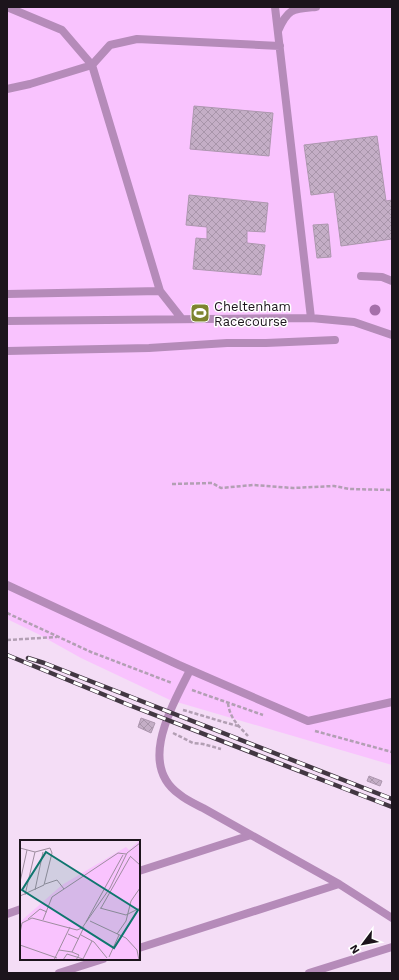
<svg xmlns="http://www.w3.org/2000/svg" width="399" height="980" viewBox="0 0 399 980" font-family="'Work Sans',sans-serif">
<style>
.pitch{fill:#f9c3fe}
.building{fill:url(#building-cross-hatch);stroke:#ad97af}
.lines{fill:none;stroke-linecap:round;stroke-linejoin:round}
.path{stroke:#b29fb3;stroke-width:2.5;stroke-dasharray:4 2;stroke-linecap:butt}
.lane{stroke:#b58bb9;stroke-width:8}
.rail-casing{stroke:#423742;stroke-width:4.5}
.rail{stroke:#fff;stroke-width:3;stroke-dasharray:9;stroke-linecap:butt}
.tree{fill:#a56faa}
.labels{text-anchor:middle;stroke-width:3;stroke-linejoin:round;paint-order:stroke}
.poi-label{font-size:13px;fill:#1c141c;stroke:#fff;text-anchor:start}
.inset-road{fill:none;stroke:#9e8d9f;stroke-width:1}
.view{fill:#0f766e;fill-opacity:0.15;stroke:#0f766e;stroke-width:2}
.inset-edge{fill:none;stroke:#1c141c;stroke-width:2}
</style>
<defs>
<pattern id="building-cross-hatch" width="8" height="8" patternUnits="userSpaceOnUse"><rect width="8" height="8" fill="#c4aec6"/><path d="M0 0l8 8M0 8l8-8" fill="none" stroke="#a895aa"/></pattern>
</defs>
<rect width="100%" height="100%" fill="#f4ddf6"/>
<path class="pitch" d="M7 7H392V765L170 700 81 658 38 634 7 619Z"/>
<path class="building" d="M194 106 273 113 269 156 190 149Z
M377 136 386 201 392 200V239L341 246 334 192 311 195 304 145Z
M189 195 268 203 265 232 247 231V243L265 245 261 275 193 269 196 238 207 239V227L186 225Z
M328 224 331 257 317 258 313 225Z
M141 718 155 723 151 733 138 727Z
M369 776 382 781 380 786 367 781Z"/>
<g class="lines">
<path class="path" d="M172 484 212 483 221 488 253 485 293 488 334 486 350 489 392 490
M7 613 91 652 172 683
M7 640 57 637
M192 690 263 715
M228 703C230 719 238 725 248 736
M183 710C201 715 219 721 238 726
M315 731 392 752
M173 733 193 743 203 744 221 749"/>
<path class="lane" d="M7 7 62 30 92 65 160 291 182 319
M275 7 311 318
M278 31C288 8 293 9 316 7
M7 89 30 84 92 65 110 45 137 39 280 46
M361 276 382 277 392 281
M7 294 160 291
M7 321 311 318 354 322 392 335
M7 351 149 348 227 343H266L335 340
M7 585 179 665 308 721 392 702
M190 670C173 705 137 764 179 794 186 800 195 804 203 808 219 817 235 826 251 835
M139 871 251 835 339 884 392 918
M7 914 21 909
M139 948 339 884
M59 973 103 959
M309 973 392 947"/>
<defs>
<path id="rail" d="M7 655 129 705 392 807
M28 658 44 663 392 799"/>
</defs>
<use href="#rail" class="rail-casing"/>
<use href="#rail" class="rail"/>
</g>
<circle class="tree" cx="375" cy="310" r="5.5"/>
<defs>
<symbol id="stadium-square" viewBox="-11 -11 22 22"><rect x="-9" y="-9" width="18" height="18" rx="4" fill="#7d842f" stroke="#fff"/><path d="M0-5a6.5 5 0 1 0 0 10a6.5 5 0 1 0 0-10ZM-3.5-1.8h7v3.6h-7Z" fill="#fff"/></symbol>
</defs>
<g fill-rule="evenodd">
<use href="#stadium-square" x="189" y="302" width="22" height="22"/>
</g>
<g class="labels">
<g class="poi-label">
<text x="214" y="311">Cheltenham<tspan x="214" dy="15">Racecourse</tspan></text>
</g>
</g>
<g transform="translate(20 840)">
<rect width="120" height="120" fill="#f4ddf6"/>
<path d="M120 0V120H0V82L42 45 106 7 109 10Z" fill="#f9c3fe"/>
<path class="inset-road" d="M0 8 15 12 30 8 32 13 24 45 0 56M110 16 120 25M0 42 7 10M25 44 37 40 44 49M15 50 23 12M5 55 15 12M80 68 106 75 120 68M81 68 110 17M8 79 20 69 27 72M23 80 32 57 98 13 106 14M70 81 106 98 117 110 119 120M66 82 103 15M0 93 2 83 12 78 57 90 62 88 90 48 107 13 120 3M48 94 59 99M97 94 106 81 111 61 120 48M61 95 74 102 87 118M0 105 37 118M39 110 52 112 64 87M52 112 59 115 56 120M89 117 99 95M34 120 50 87M43 120 47 114 63 119 72 101"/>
<path class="view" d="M26 12 118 70 94 108 2 50Z"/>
<rect width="120" height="120" class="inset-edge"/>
</g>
<rect width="399" height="980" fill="none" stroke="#1c141c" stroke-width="16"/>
<g transform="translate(363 944) rotate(238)" stroke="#ffffff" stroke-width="3" paint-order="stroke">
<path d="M0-3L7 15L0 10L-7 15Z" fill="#1c141c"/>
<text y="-6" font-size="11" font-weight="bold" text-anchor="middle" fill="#1c141c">N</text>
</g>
</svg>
